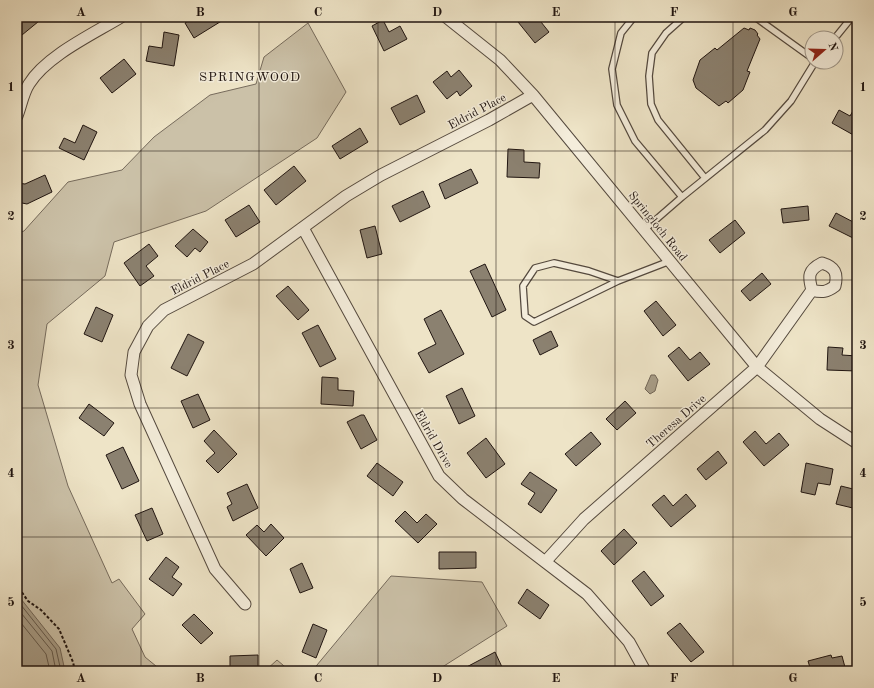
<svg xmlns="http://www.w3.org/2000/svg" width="874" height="688" viewBox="0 0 874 688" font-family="'Old Standard TT',serif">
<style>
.green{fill:#cbc1a8;stroke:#766b5c}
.water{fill:#a89e89;stroke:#726759}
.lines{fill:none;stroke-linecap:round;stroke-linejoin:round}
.shore{stroke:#645a4d;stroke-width:1}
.building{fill:#8b8170;stroke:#201511}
.lane-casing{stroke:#54493e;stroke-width:8}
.street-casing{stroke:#54493e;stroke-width:13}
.path{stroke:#201511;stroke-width:2;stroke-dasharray:3 2;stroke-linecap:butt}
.lane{stroke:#f4eddb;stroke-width:5.5}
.street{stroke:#f4eddb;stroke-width:11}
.grid{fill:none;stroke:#201511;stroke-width:1;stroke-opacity:0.55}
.labels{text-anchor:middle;stroke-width:3;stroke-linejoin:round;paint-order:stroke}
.street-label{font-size:12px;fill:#201511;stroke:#f4eddb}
.neighbourhood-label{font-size:13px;letter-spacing:1px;fill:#201511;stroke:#f4eddb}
.neatline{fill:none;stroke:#201511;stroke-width:1.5}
.grid-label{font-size:13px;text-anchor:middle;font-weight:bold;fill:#201511}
</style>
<rect width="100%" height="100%" fill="#eee4c7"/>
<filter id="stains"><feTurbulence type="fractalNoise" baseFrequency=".005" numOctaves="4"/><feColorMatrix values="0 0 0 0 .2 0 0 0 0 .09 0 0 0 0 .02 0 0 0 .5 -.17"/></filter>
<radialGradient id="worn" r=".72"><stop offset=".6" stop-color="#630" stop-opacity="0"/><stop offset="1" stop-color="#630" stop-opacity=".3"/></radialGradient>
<path class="green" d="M308 23 346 92 317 138 206 211 114 242 105 276 47 324 38 385 68 486 112 583 119 579 145 614 132 629 145 657 162 671H17V234L24 231 68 182 122 170 154 137 210 95 256 84 264 57Z
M391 576 482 582 507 626 436 671H312Z
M277 660 290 671H265Z"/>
<path class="water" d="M651 375H655L658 380 655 391 650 394 645 389Z
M17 594 60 648 65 671H17Z"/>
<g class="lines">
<path class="shore" d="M17 600 56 649 61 671
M17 608 52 651 56 671
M17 618 46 654 50 671"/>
</g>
<path class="building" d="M17 17H44L22 35 17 28Z
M194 17H228L194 38 185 23Z
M514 17H537L549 32 535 43Z
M383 20 389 32 400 26 407 39 384 51 372 26Z
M744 28 749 30 750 28 755 30 758 34 757 35 760 39 747 71 750 72 743 90 728 103 726 101 719 106 696 88 693 80 700 60 715 48 717 50Z
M164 32 179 35 174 66 146 61 149 46 162 48Z
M124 59 136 74 112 93 100 78Z
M459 70 472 86 460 96 457 91 447 99 433 82 447 71 451 77Z
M417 95 425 112 400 125 391 108Z
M857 104V137L832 123 839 110 850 116Z
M83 125 97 132 84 160 59 148 64 138 75 143Z
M360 128 368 142 340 159 332 146Z
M508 149 524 150V162L540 163 539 178 507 177Z
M294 166 306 181 276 205 264 190Z
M471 169 478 183 445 199 439 184Z
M45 175 52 192 27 204 17 202V183L25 184Z
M423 191 430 207 400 222 392 206Z
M249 205 260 222 236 237 225 220Z
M808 206 809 220 783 223 781 209Z
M836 213 857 224V240L829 226Z
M735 220 745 233 720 253 709 240Z
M375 226 382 254 367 258 360 230Z
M193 229 208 242 200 252 195 248 187 257 175 246Z
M149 244 158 256 146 266 154 276 140 286 124 263Z
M485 264 506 310 492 317 470 271Z
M762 273 771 284 750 301 741 291Z
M288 286 309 310 298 320 276 296Z
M656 301 676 325 663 336 644 311Z
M96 307 113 315 102 342 84 334Z
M441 310 464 354 429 373 418 353 436 344 424 319Z
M318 325 336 359 320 367 302 333Z
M551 331 558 346 540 355 533 340Z
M188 334 204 342 187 376 171 368Z
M679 347 690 360 700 352 710 364 688 381 668 356Z
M828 347 843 348 842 355 857 356V371L827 370Z
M322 377 338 378V390L354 391 353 406 321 404Z
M462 388 475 416 459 424 446 396Z
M198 394 210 420 193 428 181 401Z
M625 401 636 413 617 430 606 419Z
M89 404 114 423 104 436 79 418Z
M361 415H364L377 440 361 449 347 422Z
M214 430 237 454 218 473 206 461 215 453 204 441Z
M755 431 766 444 779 433 789 445 764 466 743 442Z
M591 432 601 444 576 466 565 454Z
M486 438 505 464 486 478 467 453Z
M123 447 139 481 122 489 106 455Z
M718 451 727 463 706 480 697 469Z
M377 463 403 482 393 496 367 476Z
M806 463 833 469 830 485 818 483 815 495 801 492Z
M530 472 557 490 541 513 528 504 535 493 521 484Z
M247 484 258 508 233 521 227 507 232 504 227 493Z
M841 486 857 490V509L836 504Z
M686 494 696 506 671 527 652 505 664 495 673 506Z
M152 508 163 534 147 541 135 515Z
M405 511 417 523 426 514 437 524 418 543 395 521Z
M271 524 284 538 266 556 246 535 257 525 264 532Z
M624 529 637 543 614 565 601 551Z
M439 552H476V568L439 569Z
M166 557 179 567 172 577 182 584 173 596 149 579Z
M302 563 313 588 300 593 290 569Z
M644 571 664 596 651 606 632 581Z
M527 589 549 605 540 619 518 603Z
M194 614 213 633 201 644 182 625Z
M680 623 704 652 691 662 667 633Z
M313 624 327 630 316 658 302 652Z
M495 652 502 667 495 671H459Z
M258 655V671H230V656Z
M831 655 832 658 842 656 846 671H811L808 661Z"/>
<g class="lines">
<defs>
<path id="lane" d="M634 17 621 33 612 69 617 105 635 141 682 197 644 230
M684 17 666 33 652 53 649 76 651 104 658 120 705 178
M755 17 812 58
M835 38 852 17
M682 197 765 130 791 101 815 62
M618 281 534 322 525 316 523 286 535 268 554 263 589 271 618 281 670 261"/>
<path id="street" d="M446 17 500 60 533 95 757 367 820 419 857 443
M17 116C21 106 23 93 29 84 46 56 93 34 121 17
M303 228 439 476 463 499 587 594 629 642 645 671
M545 562 584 519 757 367 812 290C822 293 827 292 835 286 838 273 835 267 822 263 808 270 808 276 812 290
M245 604 215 569 140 404 131 375 134 352 148 326 164 310 253 264 346 196 381 175 489 120 533 95"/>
</defs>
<use href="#lane" class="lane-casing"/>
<use href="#street" class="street-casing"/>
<path class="path" d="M17 573 21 591 28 601 41 610 59 629 73 662 75 671"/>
<use href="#lane" class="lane"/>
<use href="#street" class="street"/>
</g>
<path class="grid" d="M141 17V671M259 17V671M378 17V671M496 17V671M615 17V671M733 17V671M17 151H857M17 280H857M17 408H857M17 537H857"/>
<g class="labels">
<g class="street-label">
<text transform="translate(477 111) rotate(-28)" y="4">Eldrid Place</text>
<text transform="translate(658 226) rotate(51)" y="4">Springloch Road</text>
<text transform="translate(200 277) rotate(-27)" y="4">Eldrid Place</text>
<text transform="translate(676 421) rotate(-41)" y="4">Theresa Drive</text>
<text transform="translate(434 439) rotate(60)" y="4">Eldrid Drive</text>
</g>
<g class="neighbourhood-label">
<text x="250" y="81">SPRINGWOOD</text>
</g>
</g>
<rect width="874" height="688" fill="none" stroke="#eee4c7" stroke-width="44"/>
<g transform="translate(824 50) rotate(70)"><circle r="19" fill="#f4eddb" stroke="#9f978a"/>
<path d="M0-3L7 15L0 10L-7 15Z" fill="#8f2418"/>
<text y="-6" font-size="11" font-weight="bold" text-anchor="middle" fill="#201511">N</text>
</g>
<rect x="22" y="22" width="830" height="644" class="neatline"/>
<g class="grid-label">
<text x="81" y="16">A</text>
<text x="200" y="16">B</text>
<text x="318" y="16">C</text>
<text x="437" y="16">D</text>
<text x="556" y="16">E</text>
<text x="674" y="16">F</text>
<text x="793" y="16">G</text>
<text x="11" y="91">1</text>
<text x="863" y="91">1</text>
<text x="11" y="220">2</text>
<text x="863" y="220">2</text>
<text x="11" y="349">3</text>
<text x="863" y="349">3</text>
<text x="11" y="477">4</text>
<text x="863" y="477">4</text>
<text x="11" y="606">5</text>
<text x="863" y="606">5</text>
<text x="81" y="682">A</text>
<text x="200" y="682">B</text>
<text x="318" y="682">C</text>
<text x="437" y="682">D</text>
<text x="556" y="682">E</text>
<text x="674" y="682">F</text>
<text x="793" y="682">G</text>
</g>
<rect width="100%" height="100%" filter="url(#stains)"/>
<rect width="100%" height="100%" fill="url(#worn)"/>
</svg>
